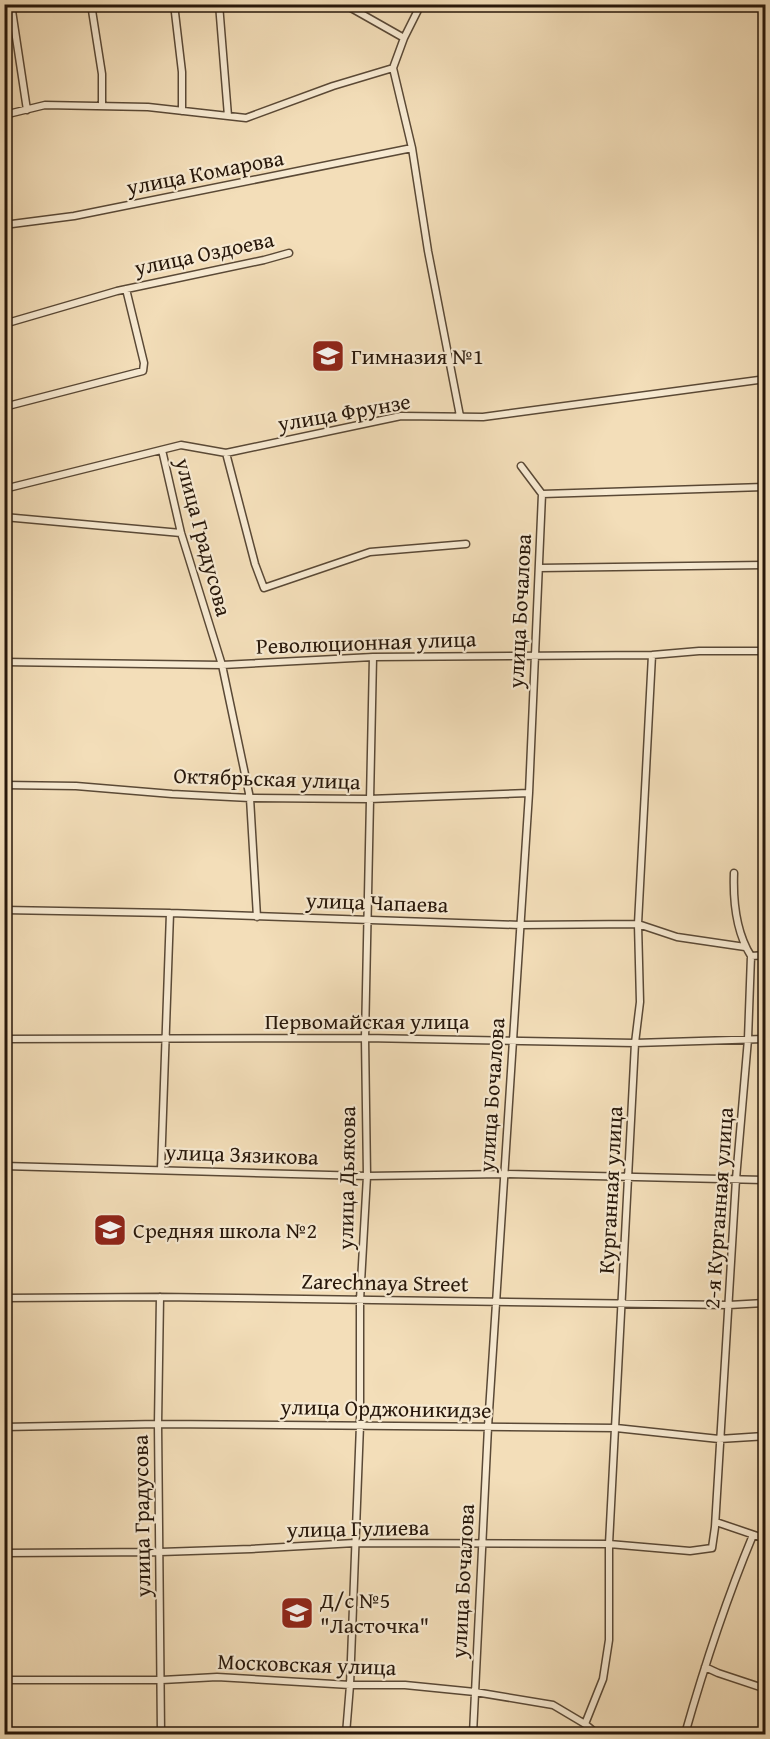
<svg xmlns="http://www.w3.org/2000/svg" width="770" height="1739" viewBox="0 0 770 1739" font-family="'Gentium Book Plus',serif">
<style>
.lines{fill:none;stroke-linecap:round;stroke-linejoin:round}
.minor-casing{stroke:#5a4936;stroke-width:9}
.minor{stroke:#f7ead2;stroke-width:6}
.labels{text-anchor:middle;stroke-width:4.5;stroke-linejoin:round;paint-order:stroke}
.street-label{font-size:22px;fill:#27170a;stroke:#f7ead2}
.poi-label{font-size:22px;fill:#27170a;stroke:#f7ead2;text-anchor:start}
</style>
<rect width="100%" height="100%" fill="#f3deb9"/>
<filter id="stains"><feTurbulence type="fractalNoise" baseFrequency=".00333" numOctaves="4"/><feColorMatrix values="0 0 0 0 .2 0 0 0 0 .09 0 0 0 0 .02 0 0 0 .5 -.17"/></filter>
<radialGradient id="worn" r=".72"><stop offset=".6" stop-color="#630" stop-opacity="0"/><stop offset="1" stop-color="#630" stop-opacity=".3"/></radialGradient>
<g class="lines">
<defs>
<path id="minor" d="M11 4 27 110
M91 4 102 74V106
M174 4 182 72V111
M219 4 228 116
M344 4 404 38
M393 68 412 148 428 251 460 416
M393 68 404 38 421 4
M4 115 45 105 148 107 246 118 333 86 393 68
M4 225 74 216 412 148
M4 324 117 291 264 260 289 253
M4 407 143 371 144 363 126 289
M162 450 181 533 222 665 250 798 257 917
M226 453 255 564 264 588 370 552 466 544
M4 489 181 445 226 453 401 416 483 417 766 379
M542 494 766 487
M4 517 181 533
M539 568 766 565
M4 662 222 665 373 657 652 655 699 651H766
M4 785 76 786 172 794 250 798 369 799 529 793
M4 910 170 913 520 925 638 924 677 937 745 947
M751 956 766 955
M4 1039 365 1038 635 1043 766 1039
M4 1166 367 1176 504 1174 766 1180
M161 1169 170 913
M160 1297 158 1424 161 1734
M4 1298 160 1297 729 1305 766 1303
M4 1427 158 1424 616 1428 719 1439 766 1436
M716 1522 766 1539
M4 1553 160 1552 251 1549 355 1543 609 1544 690 1551 712 1548 715 1527 736 1179 748 1039 751 956C736 932 733 900 734 873
M705 1667 718 1673 766 1689
M4 1680H162L217 1677 350 1685H405L475 1692 553 1705 585 1724 597 1734
M585 1724 603 1679 609 1640V1544L635 1043 640 1002 638 924 652 655
M346 1734 350 1685 360 1425V1300L367 1176 365 1038 373 657
M473 1734 488 1427 529 793 542 494 521 466
M685 1734C704 1667 726 1600 753 1535"/>
</defs>
<use href="#minor" class="minor-casing"/>
<use href="#minor" class="minor"/>
</g>
<defs>
<symbol id="school-square" viewBox="-11 -11 22 22"><rect x="-9" y="-9" width="18" height="18" rx="4" fill="#8f2418" stroke="#f7ead2"/><path d="M0-5L7-2L0 1L-7-2ZM-4 1L0 2.5L4 1V4Q0 6-4 4Z" fill="#fff"/></symbol>
</defs>
<g fill-rule="evenodd">
<use href="#school-square" x="309" y="337" width="38" height="38"/>
<use href="#school-square" x="91" y="1211" width="38" height="38"/>
<use href="#school-square" x="278" y="1594" width="38" height="38"/>
</g>
<g class="labels">
<g class="street-label">
<text transform="translate(205 172) rotate(-11)" y="8">улица Комарова</text>
<text transform="translate(204 253) rotate(-12)" y="8">улица Оздоева</text>
<text transform="translate(344 412) rotate(-10)" y="8">улица Фрунзе</text>
<text transform="translate(204 537) rotate(75)" y="8">улица Градусова</text>
<text transform="translate(519 611) rotate(-87)" y="8">улица Бочалова</text>
<text transform="translate(366 642) rotate(-2)" y="8">Революционная улица</text>
<text transform="translate(267 778) rotate(2)" y="8">Октябрьская улица</text>
<text transform="translate(377 902) rotate(2)" y="8">улица Чапаева</text>
<text x="367" y="1029">Первомайская улица</text>
<text transform="translate(491 1095) rotate(-86)" y="8">улица Бочалова</text>
<text transform="translate(242 1154) rotate(2)" y="8">улица Зязикова</text>
<text transform="translate(346 1178) rotate(-89)" y="8">улица Дьякова</text>
<text transform="translate(610 1190) rotate(-87)" y="8">Курганная улица</text>
<text transform="translate(718 1208) rotate(-86)" y="8">2-я Курганная улица</text>
<text transform="translate(385 1282) rotate(1)" y="8">Zarechnaya Street</text>
<text transform="translate(386 1408) rotate(1)" y="8">улица Орджоникидзе</text>
<text transform="translate(141 1516) rotate(-91)" y="8">улица Градусова</text>
<text transform="translate(358 1528) rotate(-1)" y="8">улица Гулиева</text>
<text transform="translate(462 1581) rotate(-87)" y="8">улица Бочалова</text>
<text transform="translate(307 1664) rotate(2)" y="8">Московская улица</text>
</g>
<g class="poi-label">
<text x="351" y="364">Гимназия №1</text>
<text x="133" y="1238">Средняя школа №2</text>
<text x="320" y="1608">Д/с №5<tspan x="320" dy="25">"Ласточка"</tspan></text>
</g>
</g>
<rect width="770" height="1739" fill="none" stroke="#f3deb9" stroke-width="24"/>
<rect x="6" y="6" width="758" height="1727" fill="none" stroke="#27170a" stroke-width="3"/>
<rect x="12" y="12" width="746" height="1715" fill="none" stroke="#27170a" stroke-width="1.5"/>
<rect width="100%" height="100%" filter="url(#stains)"/>
<rect width="100%" height="100%" fill="url(#worn)"/>
</svg>
